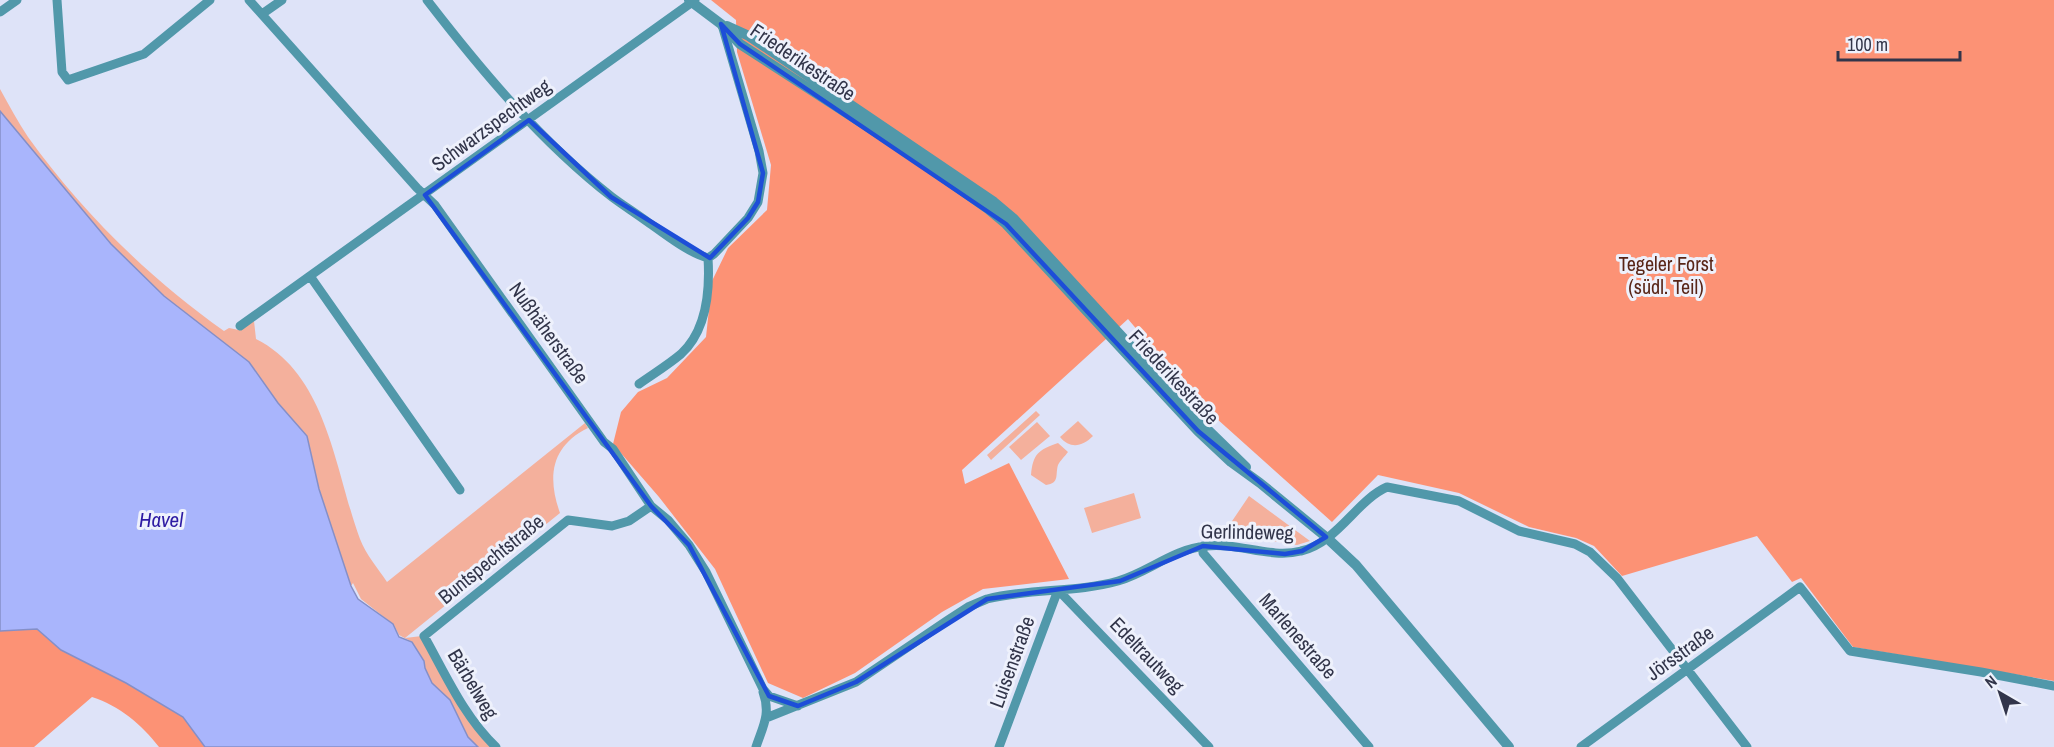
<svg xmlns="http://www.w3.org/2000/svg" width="2054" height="747" viewBox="0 0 2054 747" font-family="'Archivo Narrow',sans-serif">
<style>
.green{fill:#f4b09c}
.forest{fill:#fc9275}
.water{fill:#a9b5fc;stroke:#858fc7;stroke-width:1.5}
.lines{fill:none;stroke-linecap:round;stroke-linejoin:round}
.minor{stroke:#5198aa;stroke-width:9}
.tertiary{stroke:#5198aa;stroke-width:10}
.marked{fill:none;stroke:#1d4ed8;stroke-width:4.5;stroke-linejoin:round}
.labels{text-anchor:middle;stroke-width:6;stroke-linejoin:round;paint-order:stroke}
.street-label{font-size:20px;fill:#32354a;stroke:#eef1fc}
.park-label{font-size:20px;fill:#582517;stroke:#eef1fc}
.water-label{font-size:21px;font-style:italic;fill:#2e1ba3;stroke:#eef1fc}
</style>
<rect width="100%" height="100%" fill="#dee3f8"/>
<path class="green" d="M0 89C9 105 18 122 28 137 82 212 149 278 224 331L229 328 239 330 254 321 256 339C328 375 335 472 360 539 366 555 378 568 387 582L585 423 588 428C551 446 547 477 560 513L405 638 422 636 491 747H478L468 737 450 700 432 683 425 668 424 661 412 642 399 635 394 625 361 599 353 583 351 586 319 489 307 436 278 403 249 362 164 296 111 244 3 116 0 111Z
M1036 411 1040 415 991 460 987 455Z
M1078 421 1093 436C1082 447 1070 449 1060 437Z
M1037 422 1050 436 1021 460 1009 447Z
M1058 443 1068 452C1065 456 1060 461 1058 465 1055 475 1060 483 1046 485L1031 475C1033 454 1038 450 1058 443Z
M1134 493 1141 518 1092 533 1084 508Z
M1249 496 1310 541 1297 545 1224 533Z"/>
<path class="forest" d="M711 0H2054V681L1853 647 1801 578 1792 582 1757 536 1622 576 1594 546 1576 538 1529 527 1459 493 1378 475 1332 522 1197 401 1128 319 962 470 965 484 1009 463 1069 579 983 589 942 612 855 673 803 698 768 683 715 569 659 497 613 444 621 412 638 392 667 378 706 337 712 281 728 248 767 210 771 165 737 52 736 20Z
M37 629 61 650 126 683 183 717 205 747H159C141 724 120 706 92 697L34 747H0V631Z"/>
<path class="water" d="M0 111 111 244 164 296 249 362 278 403 307 436 319 489 351 586 358 599 393 624 399 637 412 642 424 661 425 668 432 683 450 700 468 737 478 747H205L183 717 126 683 61 650 37 629 0 631Z"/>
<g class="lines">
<path class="minor" d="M57 0 62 72 68 80 144 54 210 0
M249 0 417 188 435 205 604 442 613 449 651 506 668 520 689 545 706 572 763 689 769 696 798 706
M427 0C481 70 541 142 612 197 624 206 637 214 649 223 667 235 687 252 708 258
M0 12 17 0
M262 14 282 0
M708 258 714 254 748 218 758 202 763 173 759 151 722 25
M310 276 460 490
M240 326 695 0
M639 384C653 374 668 365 681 354 707 330 710 290 708 258
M1203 546V553L1369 747
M1058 590 1209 747
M766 718 856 682 948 620 968 607 987 599C1030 588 1076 593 1118 581 1149 572 1173 549 1206 546 1238 542 1270 559 1301 551 1337 543 1357 500 1387 487L1459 501 1519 531 1575 544 1590 552 1617 578 1747 747
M496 747C464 717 445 673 424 636L568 520 612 526 629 521 651 506
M756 747C763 726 771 714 763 692
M999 747 1058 590
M1581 747 1800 587 1850 651 1981 672 2054 686"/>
<path class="tertiary" d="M689 0 721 24 740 44 910 154 988 209 1006 224 1198 431 1231 462 1260 483 1326 537 1356 565 1509 747
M727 26 749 36 994 202 1013 218 1204 426 1246 467"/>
</g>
<path class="marked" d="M721 24 740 44 1006 224 1198 431 1326 537 1302 551 1285 554 1203 546 1120 581 987 599 856 682 798 706 769 696 689 545 651 506 425 195 529 120 611 197 710 258 748 218 758 202 763 173Z"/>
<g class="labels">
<g class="street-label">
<text transform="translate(803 62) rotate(34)" y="7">Friederikestraße</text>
<text transform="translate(491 125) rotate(-36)" y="7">Schwarzspechtweg</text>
<text transform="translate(549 333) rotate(54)" y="7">Nußhäherstraße</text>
<text transform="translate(1174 377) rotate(47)" y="7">Friederikestraße</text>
<text transform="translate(1247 532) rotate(1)" y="7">Gerlindeweg</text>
<text transform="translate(491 559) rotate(-39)" y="7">Buntspechtstraße</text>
<text transform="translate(1298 636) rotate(49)" y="7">Marlenestraße</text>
<text transform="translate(1680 653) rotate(-36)" y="7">Jörsstraße</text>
<text transform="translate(1147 655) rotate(46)" y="7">Edeltrautweg</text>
<text transform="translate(1012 662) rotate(-70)" y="7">Luisenstraße</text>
<text transform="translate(473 684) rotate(59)" y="7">Bärbelweg</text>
</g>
<g class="park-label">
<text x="1666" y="271">Tegeler Forst<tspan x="1666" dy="23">(südl. Teil)</tspan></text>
</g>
<g class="water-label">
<text x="161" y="527">Havel</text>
</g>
</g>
<g transform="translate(2000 693) rotate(321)" stroke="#eef1fc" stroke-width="4.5" paint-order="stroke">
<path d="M0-4.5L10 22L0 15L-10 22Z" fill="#32354a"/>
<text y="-9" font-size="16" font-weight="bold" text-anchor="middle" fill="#32354a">N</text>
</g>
<path d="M1838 51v9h122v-9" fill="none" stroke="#32354a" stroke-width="3"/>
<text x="1847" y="51" font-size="18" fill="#32354a" stroke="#eef1fc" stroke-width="4.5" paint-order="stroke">100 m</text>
</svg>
